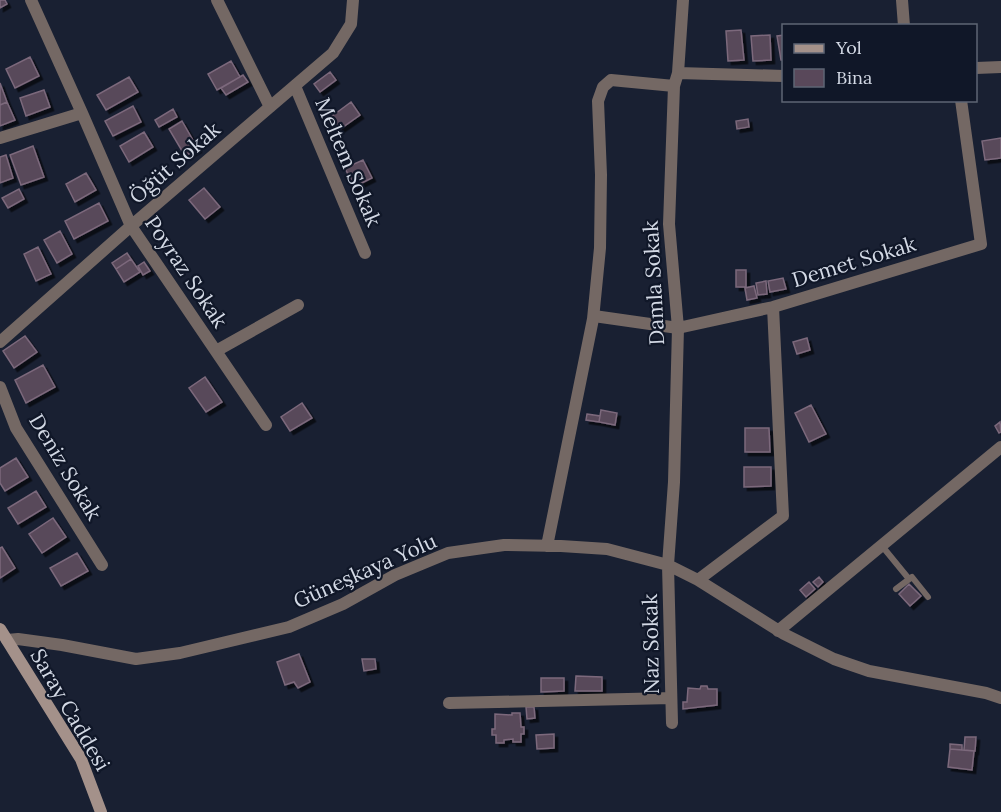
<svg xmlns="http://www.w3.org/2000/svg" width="1001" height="812" viewBox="0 0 1001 812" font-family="Lora,serif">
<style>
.building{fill:#59485a;stroke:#7c697c;stroke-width:1.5;filter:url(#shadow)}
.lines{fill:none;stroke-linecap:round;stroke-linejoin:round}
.lane{stroke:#746864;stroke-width:6}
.street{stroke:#746864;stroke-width:12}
.secondary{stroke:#a4918a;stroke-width:12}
.labels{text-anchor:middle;stroke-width:4.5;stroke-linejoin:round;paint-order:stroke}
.street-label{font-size:21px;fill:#d3d9e5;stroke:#101728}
</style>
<defs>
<filter id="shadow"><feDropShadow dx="3.5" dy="3.5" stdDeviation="0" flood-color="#0009"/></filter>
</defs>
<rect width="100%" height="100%" fill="#192032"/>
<path class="building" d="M0 0H5L7 4 0 8Z
M741 30 744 60 728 61 726 31Z
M770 35 771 60 753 61 751 36Z
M784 35V60H781L777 36Z
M30 57 39 76 15 88 6 69Z
M231 61 240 77 217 90 208 74Z
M330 72 336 80 320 92 314 84Z
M243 75 248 82 226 95 221 88Z
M129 77 138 92 106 110 97 95Z
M0 83 7 102 0 105Z
M44 90 50 107 26 116 20 98Z
M7 102 15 120 0 126V105Z
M351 102 360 115 336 132 327 120Z
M133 106 141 122 113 136 105 121Z
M173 109 177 117 159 127 155 120Z
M748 119 749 127 737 129 736 121Z
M182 121 198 149 185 156 169 129Z
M144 132 153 147 129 162 120 146Z
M1001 138V158L985 160 982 141Z
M33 146 44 177 21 185 10 155Z
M6 155 13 178 0 183V157Z
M363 160 372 178 354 187 345 168Z
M86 173 96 190 75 202 66 184Z
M204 188 220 207 205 219 189 200Z
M19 189 24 199 8 208 2 198Z
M99 203 108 221 74 239 65 221Z
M60 231 72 254 57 263 44 240Z
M38 247 51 274 36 281 24 254Z
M127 253 131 259 116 269 112 263Z
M131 259 140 272 124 282 116 269Z
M144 262 150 271 143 275 138 266Z
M736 270H746V287H736Z
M783 278 786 289 770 292 768 281Z
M766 281 767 294 758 295 756 283Z
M754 286 757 298 747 300 745 288Z
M25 336 37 352 14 368 3 351Z
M807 338 810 350 797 354 793 342Z
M43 365 55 387 26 403 15 380Z
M205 377 222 402 206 412 189 388Z
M302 403 312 418 290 431 281 417Z
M811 405 826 434 809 442 795 413Z
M601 410 617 413 615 425 599 422Z
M587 414 600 416 599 422 586 420Z
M1000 422 1001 432 999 433 995 426Z
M745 428H769L770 452H745Z
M16 458 28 477 5 491 0 483V468Z
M744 467H771V486L744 487Z
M36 491 46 507 18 524 8 508Z
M53 518 66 537 42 553 29 534Z
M2 547 15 568 0 578V548Z
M77 553 88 571 61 586 50 568Z
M819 577 823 582 818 587 813 582Z
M809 582 815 589 806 597 800 590Z
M909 584 921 596 910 606 899 594Z
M299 654 310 682 298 688 294 682 285 685 277 662Z
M362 659H375L376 669 364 671Z
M576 676 602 677V691H575Z
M541 678H564V691L541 692Z
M701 686H707L708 689H717V705L683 709V702H687L688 688 700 689Z
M526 707H534L535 718 527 719Z
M512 713H520L521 727H524V734H521V742H513V739L504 740V743H496V735H492V729H495V714L512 715Z
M554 734V748L537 749 536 735Z
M965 737H976L975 751 964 750Z
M950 744 962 745V750L950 749Z
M950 749 974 751 972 770 948 767Z"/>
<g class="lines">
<path class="lane" d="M882 546 909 579
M896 589 912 577 928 597"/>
<path class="street" d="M31 0 82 113 131 226 266 425
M217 0 270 107
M902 0 904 26
M976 68 1001 67
M678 73 784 76
M295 86 365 253
M0 138 82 113
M594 316 678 328 773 307 981 244 961 100
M0 342 131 226 333 53 351 24 353 0
M216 351 298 305
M0 387 16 428 102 565
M547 546 593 319 600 248 601 175 598 101 603 87 611 80 674 86
M698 580 783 516 773 307
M778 631 1001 447
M7 640 18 639 62 645 136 659 180 653 289 627 343 604 395 575 448 553 504 545 561 546 607 549 668 565 698 580 784 634 834 659 869 671 986 693 1001 698
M449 703 671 698
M672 723 668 565 674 482 678 328 669 224 674 86 678 73 683 0"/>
<path class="secondary" d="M0 629 81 759 101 812"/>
</g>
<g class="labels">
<g class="street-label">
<text transform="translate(348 162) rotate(67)" y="7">Meltem Sokak</text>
<text transform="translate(175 163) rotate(-41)" y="7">Öğüt Sokak</text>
<text transform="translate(854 262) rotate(-17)" y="7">Demet Sokak</text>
<text transform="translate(186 272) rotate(56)" y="7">Poyraz Sokak</text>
<text transform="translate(654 283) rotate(-93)" y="7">Damla Sokak</text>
<text transform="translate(65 467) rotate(59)" y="7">Deniz Sokak</text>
<text transform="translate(365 571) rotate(-24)" y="7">Güneşkaya Yolu</text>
<text transform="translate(651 644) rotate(-91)" y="7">Naz Sokak</text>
<text transform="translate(70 710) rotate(60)" y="7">Saray Caddesi</text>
</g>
</g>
<rect x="782" y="24" width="195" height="78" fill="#101728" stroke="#5e6574" stroke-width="1.5"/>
<rect x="794" y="44" width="30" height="9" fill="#a4918a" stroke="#5e6574" stroke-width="1.5"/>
<text x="836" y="54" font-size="18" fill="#d3d9e5">Yol</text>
<rect x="794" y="69" width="30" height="18" fill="#59485a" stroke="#5e6574" stroke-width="1.5"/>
<text x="836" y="84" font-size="18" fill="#d3d9e5">Bina</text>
</svg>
